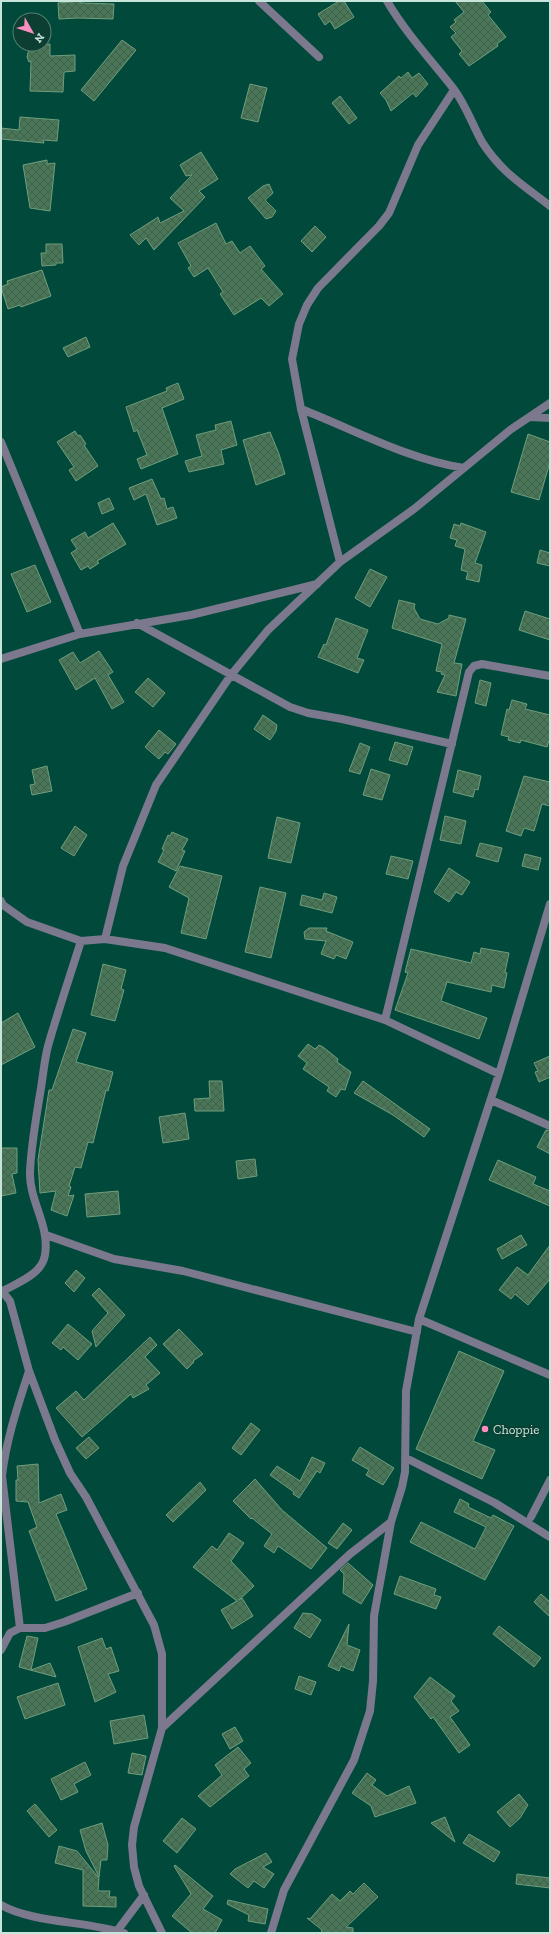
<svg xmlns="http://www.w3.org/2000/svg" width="551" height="1934" viewBox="0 0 551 1934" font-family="'Zilla Slab',serif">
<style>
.building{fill:url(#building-cross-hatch);stroke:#709e7d}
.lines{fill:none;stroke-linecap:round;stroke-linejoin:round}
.minor{stroke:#7c788d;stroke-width:8}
.poi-dot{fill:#fd8ec0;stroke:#0c3e32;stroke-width:1.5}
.labels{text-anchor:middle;stroke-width:3;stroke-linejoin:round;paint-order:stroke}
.poi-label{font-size:13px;fill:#c7e5db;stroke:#0c3e32;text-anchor:start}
</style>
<defs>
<pattern id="building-cross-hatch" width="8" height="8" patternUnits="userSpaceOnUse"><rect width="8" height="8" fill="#497656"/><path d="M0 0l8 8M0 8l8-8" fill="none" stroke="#425e4c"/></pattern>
</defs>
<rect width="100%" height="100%" fill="#014a3b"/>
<path class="building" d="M81 1V3L114 4 113 19 78 18 59 19 58 3Z
M339 1H344L354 17 335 29 330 21 325 25 318 14Z
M455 1H482L491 12 488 15 506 37 497 44 498 46 469 66 459 54 462 51 451 37 456 33 450 27 456 22 454 20 464 12Z
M122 40 136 50 94 101 81 90Z
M30 44H50V56L75 55V71L64 72 63 92 30 91 31 61 29 62 27 57Z
M408 72 412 78 419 73 428 84 416 97 413 93 391 111 386 100 380 93 399 76 401 78Z
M250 84 267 88 258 122 241 118Z
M340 96 357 118 349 124 332 103Z
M20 117 59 120 57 141 43 140 44 143 1 139V128L19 130Z
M201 152 218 179 199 191 205 197 154 250 146 238 139 245 130 235 158 217 160 223 184 211 170 198 192 175 186 176 180 165Z
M47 160V164L55 163 50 211 30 208 23 165Z
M269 184 273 193 265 200 276 211 272 217 266 219 248 198 263 186Z
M216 223 226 244 232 241 240 253 250 246 265 266 261 269 283 294 269 306 261 298 234 315 220 294 223 292 208 268 194 277 188 268 191 266 178 243Z
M315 226 326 237 312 252 301 241Z
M46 244H62L63 263H56V265L42 266 41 253H46Z
M42 270 51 296 21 307 20 305 8 309 1 287 8 284 7 281Z
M86 337 90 347 68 357 63 348Z
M178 383 184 399 162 408 178 454 141 469 137 459 147 455 137 430 134 432 126 407 167 391 166 388Z
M231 421 237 445 221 450 224 464 189 472 185 461 202 456 196 435 216 430 215 425Z
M75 431 78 436 80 435 86 444 84 445 98 466 76 481 69 470 74 467 57 442Z
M270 432 279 454 285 474 256 485 243 440Z
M528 434 550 442V462L539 500 511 492Z
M152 479 161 499 164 498 167 509 173 507 177 518 157 525 146 494 134 500 129 488Z
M109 498 114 509 102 514 98 503Z
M113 523 126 544 97 561 99 563 90 569 88 566 81 570 71 553 77 549 71 540 85 532 88 538Z
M461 523 486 532 475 563 482 565 479 582 466 579 468 572 461 570 465 549 455 546 457 540 450 538 454 524 460 526Z
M540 550 550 553V566L537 563Z
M35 565 51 602 27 612 11 574Z
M370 569 387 577 370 607 355 598Z
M399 600 415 604 414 608 420 619 438 624 449 618V615L466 619 454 663 462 664 456 696 437 692 445 675 441 674 442 672 436 671 442 644 392 628Z
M525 611 550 619V640L519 630Z
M336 618 368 630 357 658 364 660 358 673 318 657 324 644 326 645Z
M99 651 113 672 108 675 124 702 112 709 95 678 76 690 59 660 73 652 80 663Z
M148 678 165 693 153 707 135 692Z
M480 680 491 683 486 706 475 703Z
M512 700 527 704 525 709 550 715V737L547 747 521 740 520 743 508 740 509 737 501 735 507 709 509 710Z
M263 715 277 725 276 731 270 740 254 729Z
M159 730 176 744 168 754 165 752 159 759 145 747Z
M395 742 413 747 407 765 389 760Z
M360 743 370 747 360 774 349 771Z
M47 766 52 791 32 795 30 785 35 784 32 770Z
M371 769 390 775 382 800 363 795Z
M458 770 481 776 478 790 475 789 473 797 453 792Z
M524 776 550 782V806L542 804 534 831 524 828 521 836 506 831Z
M445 816 466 821 461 844 440 840Z
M277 817 300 823 291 863 268 858Z
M75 826 87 835 74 856 61 848Z
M172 832 188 839 182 850 185 851 176 871 158 862 164 850 162 849 168 835 170 836Z
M480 843 502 848 498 862 476 856Z
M525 854 541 858 538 870 522 866Z
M391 856 413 861 408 879 386 874Z
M180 866 222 876 206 939 181 933 189 898 169 887Z
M449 868 470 882 462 895 456 892 449 902 434 892Z
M260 887 286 893 271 958 245 952Z
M324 893 337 897 332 913 300 905 302 895 322 900Z
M309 928H327L326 931 353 942 346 959 336 955 334 959 321 954 326 941 305 939 304 932Z
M481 948 509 953 505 972 507 973 504 988 492 985 491 992 447 982 441 1001 487 1018 479 1039 395 1010 408 973 405 972 411 949 471 963 474 952 480 954Z
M103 964 126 970 121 989 124 990 115 1021 91 1015Z
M18 1013 35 1047 1 1065V1023Z
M73 1029 86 1033 76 1062 113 1072 108 1091 106 1090 93 1143 88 1142 81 1168 75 1167 69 1186 71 1187 68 1196 74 1195 67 1216 51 1210 56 1191 40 1193 38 1160 49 1090H52Z
M308 1044 315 1049 319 1045 323 1047 338 1059 337 1062 351 1072 345 1090 341 1089 336 1097 327 1091 329 1087 303 1069 307 1063 298 1056Z
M550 1056V1077L539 1082 535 1072 538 1071 534 1063Z
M209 1081H222L224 1111H195L194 1099 210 1098Z
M363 1081 430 1129 424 1137 393 1115 354 1093Z
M185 1113 189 1139 163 1143 159 1117Z
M546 1130 550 1131V1154L537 1147Z
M1 1148H17V1173L12 1174 16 1193 1 1196Z
M255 1159 257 1176 238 1179 236 1161Z
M498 1160 536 1177 533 1184 550 1191V1206L489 1180Z
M118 1191 120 1214 87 1217 85 1194Z
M521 1235 527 1245 502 1259 497 1249Z
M550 1245V1279L528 1305 515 1294 511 1299 499 1290 517 1267 528 1275Z
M76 1270 85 1278 74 1292 65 1283Z
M99 1288 125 1315 96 1347 92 1331 108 1313 92 1295Z
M68 1324 92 1344 78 1360 63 1347 61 1350 52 1343Z
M179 1329 203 1354 193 1361 194 1362 187 1369 163 1344Z
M150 1337 157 1345 145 1357 160 1373 146 1385 149 1389 133 1398 131 1394 82 1437 56 1408 76 1391 84 1400Z
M459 1351 504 1371 473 1441 495 1450 482 1479 416 1449Z
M251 1423 260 1430 241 1455 232 1448Z
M89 1437 99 1448 86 1459 76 1448Z
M360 1447 394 1468 383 1485 366 1475 369 1470 352 1460Z
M312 1457 325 1463 320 1473 317 1471 299 1498 293 1494 294 1492 270 1475 277 1466 300 1481Z
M38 1464 39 1503 61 1494 67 1510 56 1514 87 1589 56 1601 29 1531 37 1527 28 1502 16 1501V1480H18L17 1466Z
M255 1479 282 1510 327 1548 311 1569 278 1546 274 1553 264 1546 272 1534 252 1518 251 1519 233 1501Z
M200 1482 206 1490 173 1522 166 1515Z
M460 1499 469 1504 468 1507 491 1518 493 1515 514 1526 485 1580 410 1542 421 1522 475 1549 486 1527 454 1512Z
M343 1523 352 1530 337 1549 328 1543Z
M229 1533 244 1543 231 1561 254 1586 239 1600 242 1598 253 1616 232 1629 221 1610 237 1601 193 1567 212 1546 217 1550Z
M348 1563 373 1585 361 1604 343 1593 344 1574 340 1570Z
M400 1576 436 1589 434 1595 441 1597 436 1609 394 1594Z
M541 1594 550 1602V1617L534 1602Z
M303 1613 312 1614 321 1620 310 1638 294 1628Z
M349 1624 347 1645 360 1650 353 1671 341 1666 339 1671 328 1666Z
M499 1626 541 1658 534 1667 493 1634Z
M27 1636 38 1638 31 1670 50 1663 56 1677 19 1667Z
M102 1638 106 1649 111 1647 119 1671 108 1674 116 1692 95 1702 78 1647Z
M299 1676 316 1682 311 1695 295 1689Z
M430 1677 455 1696 451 1701 459 1711 450 1717 470 1745 459 1753 433 1717 431 1719 414 1697Z
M58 1683 65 1705 25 1719 17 1697Z
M144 1715 148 1738 114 1744 110 1721Z
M235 1727 243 1741 230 1749 222 1734Z
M238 1747 251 1763 244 1769 249 1776 210 1807 198 1796 222 1775 215 1765Z
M132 1753 146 1756 142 1775 128 1773Z
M85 1762 91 1775 74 1784 78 1792 61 1800 51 1779Z
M367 1773 376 1780 372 1785 387 1796 409 1786 416 1803 375 1817 371 1806 352 1793Z
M519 1794 528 1805 520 1818 510 1827 497 1812Z
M35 1804 57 1830 49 1837 27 1811Z
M445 1817 455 1842 431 1823Z
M182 1818 196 1829 177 1853 163 1841Z
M102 1823 108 1845 107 1860H101L99 1877 86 1851 80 1830Z
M469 1834 500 1852 494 1862 463 1843Z
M59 1846 77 1851 99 1878 98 1891H110L109 1897H116V1907L83 1906V1870L55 1863Z
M266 1853 272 1862 263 1867 274 1874 264 1888 254 1881 248 1888 230 1874 235 1869Z
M175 1865 213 1896 203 1909 222 1920 215 1933H192L172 1916 191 1894 174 1866Z
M517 1874 550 1878V1888L516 1884Z
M364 1883 378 1897 346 1927 353 1928V1933H321L322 1930 307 1918 310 1919 332 1894 340 1901 350 1891 353 1894Z
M228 1900 268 1909 265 1924 248 1921 249 1915 227 1904Z"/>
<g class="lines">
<path class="minor" d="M259 1 319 57
M387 1C405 32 431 60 453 88 466 105 472 124 482 142 502 173 522 184 550 206
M301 409C355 430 407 459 464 468
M530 417 550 418
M1 442 80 634
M340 562 301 409 292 359 299 324 307 305 318 288 379 226 389 213 418 145 454 90
M137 623 290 707 308 713 342 719 452 744
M1 659 80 634 191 615 317 584
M1 901 3 905 27 922 81 941 105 939 165 948 385 1020 499 1074
M105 939 123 866 156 785 231 675 268 630 340 562 414 509 510 430 550 403
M385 1020 469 672 474 666 482 664 550 676
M491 1100 550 1126
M46 1235 114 1259 183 1271 417 1332
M1 1290 10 1301 29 1371 55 1440 70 1473 86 1497 154 1625 162 1654V1728L134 1827 132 1845 134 1867 139 1886 162 1933
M3 1291C19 1282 42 1274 45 1255 50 1225 29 1201 30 1172 31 1146 36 1119 40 1094 43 1078 44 1061 48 1046 58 1011 70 976 81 941
M419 1319 550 1375
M406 1458 495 1503 550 1537
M531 1517 550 1480
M20 1628 2 1476C6 1440 18 1405 29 1371
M1 1650 10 1633 20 1628H45L64 1622 138 1593
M162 1728 350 1554 391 1522
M1 1905C32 1923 87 1921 124 1933
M117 1931 144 1895
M271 1933 284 1890 354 1760 370 1711 373 1681 374 1616 391 1522 402 1487 405 1472 406 1391 419 1319 499 1074 550 904"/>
</g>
<circle class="poi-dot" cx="485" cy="1429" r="4"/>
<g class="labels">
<g class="poi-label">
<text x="493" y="1434">Choppie</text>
</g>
</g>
<rect width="551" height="1934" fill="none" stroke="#c7e5db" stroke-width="4"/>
<g transform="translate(32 32) rotate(129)"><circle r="19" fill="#0c3e32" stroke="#578176"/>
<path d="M0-3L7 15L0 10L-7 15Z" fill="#fd8ec0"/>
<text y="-6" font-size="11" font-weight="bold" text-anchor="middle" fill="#c7e5db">N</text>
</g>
</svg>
